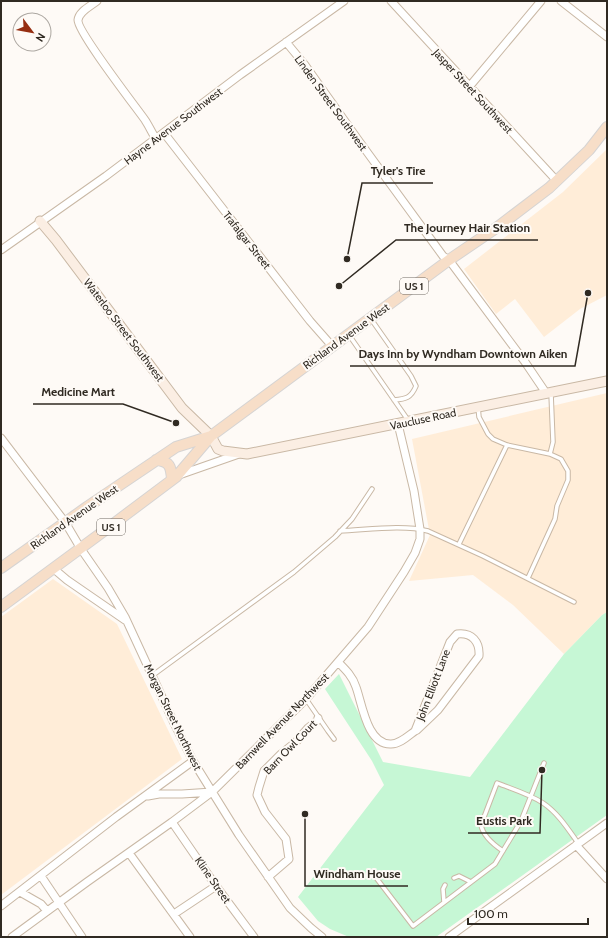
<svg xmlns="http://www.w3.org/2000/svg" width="608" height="938" viewBox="0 0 608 938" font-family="Cabin,sans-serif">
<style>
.built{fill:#ffedd8}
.green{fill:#c6f7d5}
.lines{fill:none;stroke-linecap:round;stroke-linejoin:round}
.lane-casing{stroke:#c9b8a5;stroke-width:5.5}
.street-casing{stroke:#c9b8a5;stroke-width:9}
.secondary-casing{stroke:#c9b8a5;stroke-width:11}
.primary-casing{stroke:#d6d4d3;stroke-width:12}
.lane{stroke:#fff;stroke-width:3.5}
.street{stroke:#fff;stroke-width:7}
.secondary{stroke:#fbeee3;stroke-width:9}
.primary{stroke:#f7dec8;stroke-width:10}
.labels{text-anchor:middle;stroke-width:4;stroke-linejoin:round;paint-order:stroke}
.shield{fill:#fefaf6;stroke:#6e6862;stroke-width:1}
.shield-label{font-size:10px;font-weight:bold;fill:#302a22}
.street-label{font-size:11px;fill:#302a22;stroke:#fefaf6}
.leader{fill:none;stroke:#302a22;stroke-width:1.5}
.callout-dot{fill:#302a22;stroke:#fefaf6;stroke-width:1.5}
.callout-label{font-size:12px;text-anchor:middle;font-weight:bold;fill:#302a22;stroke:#fefaf6;stroke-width:4;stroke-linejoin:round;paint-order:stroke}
</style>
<rect width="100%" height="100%" fill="#fefaf6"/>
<path class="built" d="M607 149V295L580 309 544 337 515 299 496 314 464 269 563 192Z
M607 393V612L602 615 564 654 513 605 473 575 409 581 430 535 412 439Z
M53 579 117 624 182 759 1 895V617Z"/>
<path class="green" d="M607 612V815L436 937H349L330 929 318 921 298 897 384 785 372 761 325 689 339 674 383 762 470 777 564 654 602 615Z"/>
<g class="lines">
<defs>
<path id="lane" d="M371 319 411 376 416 386C411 398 406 399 394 400
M349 335 408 420
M478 407 479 417 488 434 493 439 507 445 550 454 561 459 568 471V480L557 506 555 519 528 578
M550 454 553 442 551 393
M340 531C366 530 403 524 428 531L483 556 574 602
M459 544 507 445
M153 675 294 572 335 537 352 519 372 489
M306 699 328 731 334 739
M503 851C494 845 483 836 481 825L497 783C512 789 529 794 543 803 558 813 568 829 578 843
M454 878 459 876 471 882
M377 879 413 926 495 864 521 821 544 763
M444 902 443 889 445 885"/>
<path id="street" d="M97 1C91 6 79 11 78 20 77 31 135 106 145 120 149 126 152 133 156 139
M391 1 556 180
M561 1 607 37
M286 42 305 65 359 141 443 256 449 260 525 362 546 393
M469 87 541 1
M164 133 310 321 332 346
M1 250 106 176 240 75 344 1
M1 438 65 522 81 549 108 588 125 617 174 723 193 761 239 835 290 908 311 928 322 937
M179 475 239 454
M54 569 67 580 125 620
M338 662C346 670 353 677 356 687 362 703 367 745 391 744 400 744 408 736 415 731L417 730 438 710 479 656C480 642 472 632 457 634L450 642 415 731
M148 796 159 794H182L212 792
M172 822 216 886 254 937
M576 845 607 879
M129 853 190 937
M41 876 82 937
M268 877 289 859 286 839 265 812 257 795 259 787 264 771 281 754 296 742 308 728 317 721 318 718
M20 892 41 904 47 911
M1 906 116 817 193 761
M174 914 216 886
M12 937 87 882 172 822 212 792 306 699 368 627 404 572 415 553 420 539V529L414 491 398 424
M449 937 607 823"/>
<path id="secondary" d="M40 221 56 240 182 408 211 436 218 449 223 451 247 454 607 381"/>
<path id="primary" d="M156 460C170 461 171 467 172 479
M1 568 87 507 176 447 211 436
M1 607 108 528 176 477 211 436 449 260 499 226 549 188 589 150 607 127"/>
</defs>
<use href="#lane" class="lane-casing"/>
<use href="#street" class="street-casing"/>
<use href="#secondary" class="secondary-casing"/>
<use href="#primary" class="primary-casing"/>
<use href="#lane" class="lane"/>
<use href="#street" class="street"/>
<use href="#secondary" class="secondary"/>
<use href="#primary" class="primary"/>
</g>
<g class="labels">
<g class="shield">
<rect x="400" y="278" width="28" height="16" rx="3"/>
<rect x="97" y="519" width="28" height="16" rx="3"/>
</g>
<g class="shield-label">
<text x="414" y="290">US 1</text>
<text x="111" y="531">US 1</text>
</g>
<g class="street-label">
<text transform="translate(473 91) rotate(47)" y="4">Jasper Street Southwest</text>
<text transform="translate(331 103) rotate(54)" y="4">Linden Street Southwest</text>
<text transform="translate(173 126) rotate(-37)" y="4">Hayne Avenue Southwest</text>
<text transform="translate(247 240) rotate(52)" y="4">Trafalgar Street</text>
<text transform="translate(124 330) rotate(53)" y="4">Waterloo Street Southwest</text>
<text transform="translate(346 336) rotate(-36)" y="4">Richland Avenue West</text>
<text transform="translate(423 419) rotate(-12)" y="4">Vaucluse Road</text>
<text transform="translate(74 517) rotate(-35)" y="4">Richland Avenue West</text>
<text transform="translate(433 685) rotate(-69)" y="4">John Elliott Lane</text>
<text transform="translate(173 717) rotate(64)" y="4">Morgan Street Northwest</text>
<text transform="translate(282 721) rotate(-46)" y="4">Barnwell Avenue Northwest</text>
<text transform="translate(290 747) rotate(-46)" y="4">Barn Owl Court</text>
<text transform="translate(213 880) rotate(55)" y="4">Kline Street</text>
</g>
</g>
<path class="leader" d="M347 259L362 183H433M339 286L396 240H538M588 293L575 366H350M176 423L123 404H33M542 770L540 833H468M305 814L305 886H408"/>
<g class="callout-dot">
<circle cx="347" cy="259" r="4"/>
<circle cx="339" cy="286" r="4"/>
<circle cx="588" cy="293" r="4"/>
<circle cx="176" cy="423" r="4"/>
<circle cx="542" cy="770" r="4"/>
<circle cx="305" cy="814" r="4"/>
</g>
<g class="callout-label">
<text x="398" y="175">Tyler's Tire</text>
<text x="467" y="232">The Journey Hair Station</text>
<text x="463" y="358">Days Inn by Wyndham Downtown Aiken</text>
<text x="78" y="396">Medicine Mart</text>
<text x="504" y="825">Eustis Park</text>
<text x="357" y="878">Windham House</text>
</g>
<rect width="608" height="938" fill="none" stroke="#302a22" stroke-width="4"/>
<g transform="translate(32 32) rotate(122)"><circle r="19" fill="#fefaf6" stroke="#aca7a1"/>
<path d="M0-3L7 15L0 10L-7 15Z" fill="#962e11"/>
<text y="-6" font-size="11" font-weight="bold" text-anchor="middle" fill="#302a22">N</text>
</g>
<path d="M468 918v6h120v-6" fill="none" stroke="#302a22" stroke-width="2"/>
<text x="474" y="918" font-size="12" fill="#302a22" stroke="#fefaf6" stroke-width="3" paint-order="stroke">100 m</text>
</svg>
